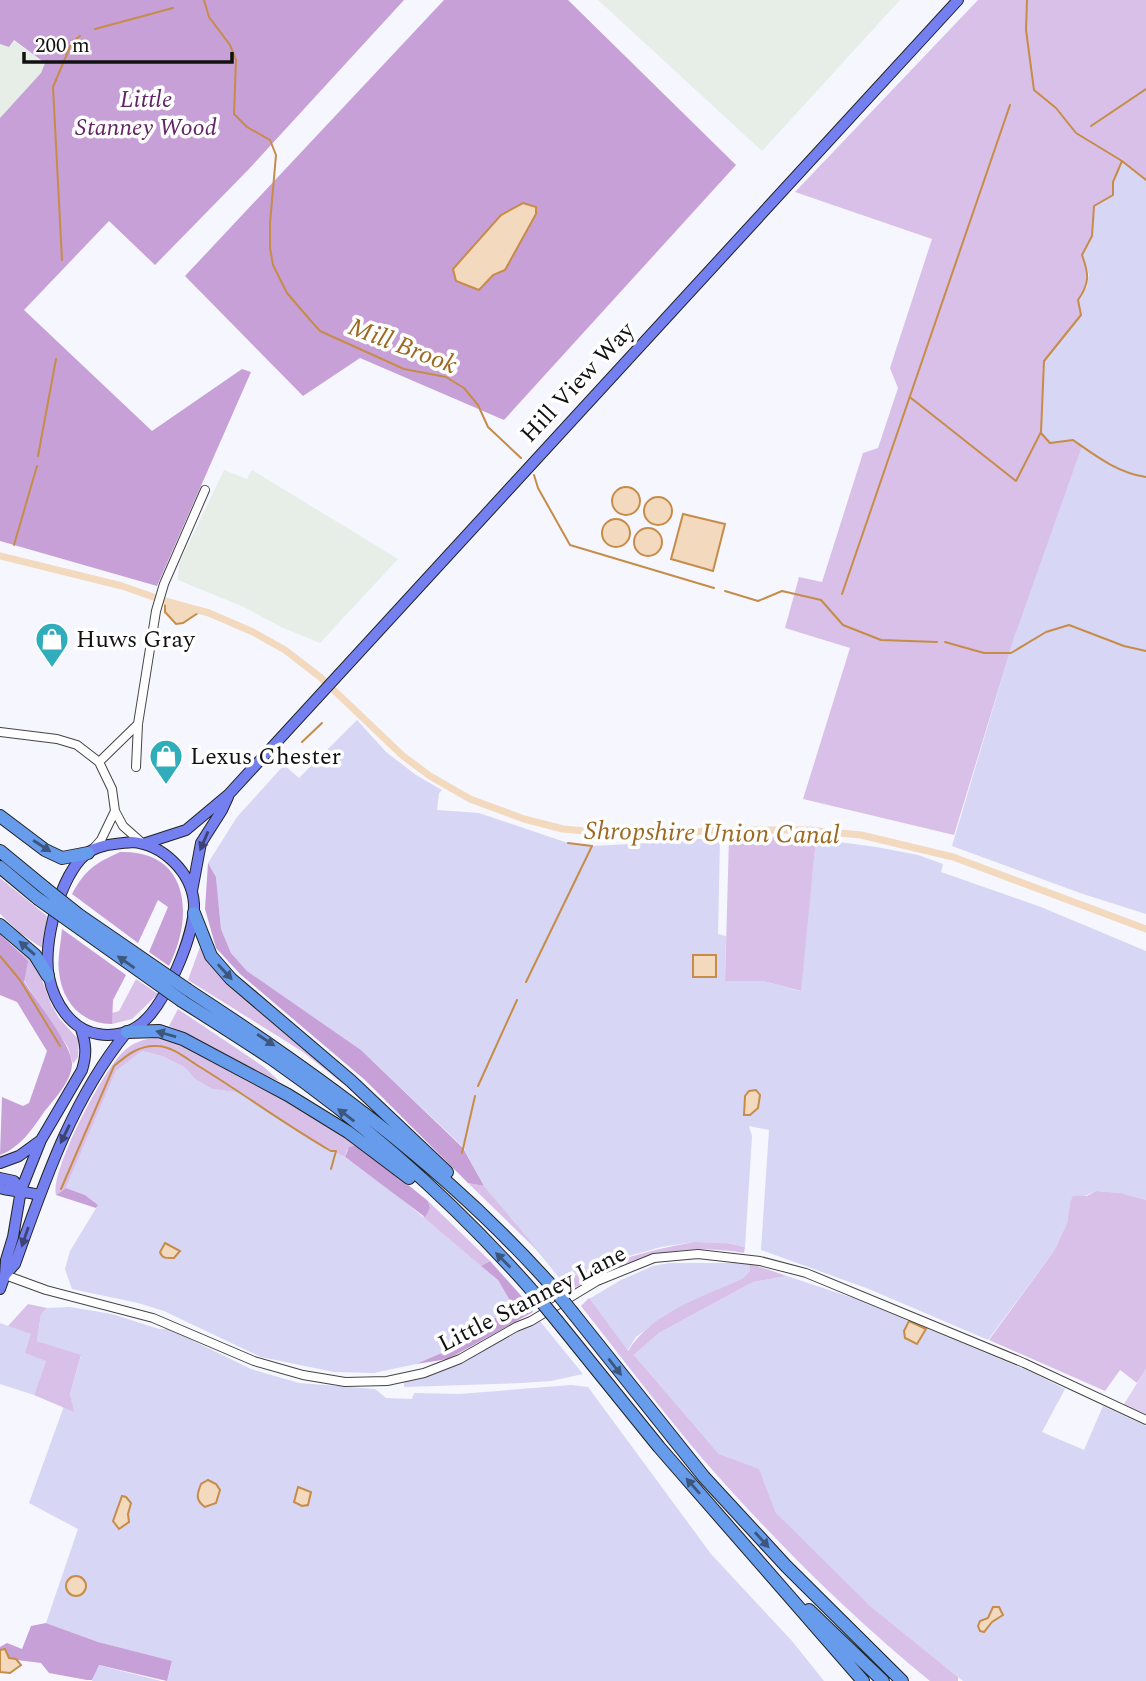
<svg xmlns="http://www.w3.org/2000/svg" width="1146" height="1681" viewBox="0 0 1146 1681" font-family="Spectral,serif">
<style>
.industrial{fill:#e6eee7}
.farmland{fill:#d7d6f4}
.green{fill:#d9c0e8}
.forest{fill:#c7a0d8}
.pitch{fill:#e0d1f0}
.water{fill:#f3d9bd;stroke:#c68c48;stroke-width:2}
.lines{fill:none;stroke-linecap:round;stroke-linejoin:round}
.stream{stroke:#c68c48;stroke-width:2}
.canal{stroke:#f3d9bd;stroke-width:7}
.minor-casing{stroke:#444;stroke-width:10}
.major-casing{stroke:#222;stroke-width:12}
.highway-casing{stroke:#222;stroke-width:14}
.minor{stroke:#fff;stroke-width:8}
.major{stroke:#7480f0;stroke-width:10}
.highway{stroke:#669ceb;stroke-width:12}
.highway-bridge-casing{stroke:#222;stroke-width:14;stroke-linecap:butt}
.highway-bridge{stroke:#669ceb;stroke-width:12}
.oneway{fill:#3e4375}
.oneway2{fill:#3c567e}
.labels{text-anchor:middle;stroke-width:7;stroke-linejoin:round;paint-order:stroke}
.park-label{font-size:24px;font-style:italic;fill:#622466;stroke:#fff}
.street-label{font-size:24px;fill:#111;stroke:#fff}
.poi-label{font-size:24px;fill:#111;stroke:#fff;text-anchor:start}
.water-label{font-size:26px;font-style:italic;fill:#9d6820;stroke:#fff}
</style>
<rect width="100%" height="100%" fill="#f5f6fe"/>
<path class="industrial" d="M598 0H900L762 151Z
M13 40 45 63 41 73 0 118V44L9 47Z
M224 470 247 479 252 470 398 559 320 643 283 628 244 607 178 580 179 564Z"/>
<path class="farmland" d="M1122 161 1146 180V914L1080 893 952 846 1073 440 1050 443 1041 432 1044 361 1070 330 1078 300 1087 287 1089 275 1082 255 1092 236 1094 206 1112 195 1113 182Z
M357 720 386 752 416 775 442 790 439 793 437 810 479 813 568 843 592 846 669 842 720 837 718 934 726 936 725 981H763L800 991 816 839 876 847 918 855 943 864 941 872 1041 907 1146 951V1200L1121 1193 1096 1191 1070 1203 1067 1223 1054 1251 988 1340 869 1289 761 1250 769 1130 749 1126 752 1136 745 1247 727 1243 694 1242 661 1247 615 1260 561 1280 484 1186 463 1147 361 1050 247 971 231 953 221 929 216 877 208 863 237 817 284 765 299 778Z
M142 1051 162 1056 184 1067 195 1079 212 1089 242 1093 316 1142 331 1151H336L398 1196 498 1280 513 1306 444 1352 416 1364 374 1373 334 1372 261 1357 164 1311 138 1303 72 1289 65 1269 70 1251 98 1205 85 1195 66 1188 116 1071Z
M669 1263H749L750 1271 743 1278 665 1315 636 1337 627 1351 589 1299 621 1280 653 1266Z
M787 1276 856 1299 1031 1372 1065 1389 1042 1432 1084 1450 1103 1406 1146 1426V1681H963L869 1605 830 1570 776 1513 759 1470 719 1454 634 1355 659 1333 753 1282Z
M70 1307 112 1314 159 1329H169L251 1369 299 1383 375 1389 386 1398 412 1399 414 1393 459 1394 571 1385 588 1387 711 1554 792 1641 824 1681H167L172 1662 98 1642 46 1623 78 1529 29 1503 64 1406 73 1411 70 1394 81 1356 37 1341 41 1314 47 1308Z
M539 1320 583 1374 551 1381 521 1383 404 1387V1382L428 1375 469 1359Z
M0 1323 32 1334 46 1361 34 1395 0 1384Z
M98 1665 161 1681H92Z"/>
<path class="green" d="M978 0H1146V180L1122 161 1113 182V195L1094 206 1092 236 1082 255C1089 274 1090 283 1078 300L1081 315 1044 361 1041 432 1050 443 1073 440 1082 446 1015 635 954 835 803 799 850 648 785 628 799 577 822 582 863 453 878 448 898 388 890 368 932 239 795 192Z
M776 837 816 839 801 991 763 981H725L729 838Z
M0 878 47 916 42 948 20 933 0 914Z
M10 944 36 964 51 1004 59 1018 79 1040 78 1057 73 1064 68 1047 24 981Z
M200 947 207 962 219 975 344 1080 342 1083 303 1052 188 980Z
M136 979 158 994 132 1019 112 1024V1013L119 1011Z
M178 1009 264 1067 279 1081C241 1067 207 1042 169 1026Z
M156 1038C178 1041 197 1053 216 1063 266 1088 312 1116 359 1145L347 1150 345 1157 316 1142 242 1093 212 1089 195 1079 184 1067 162 1056 142 1051 116 1071 66 1188 56 1195C50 1171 103 1071 122 1053 132 1043 142 1039 156 1038Z
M468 1183 484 1186 540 1253Z
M1096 1191 1121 1193 1146 1200V1369L1137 1383 1120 1370 1105 1391 989 1340 1054 1251 1067 1223 1070 1203 1073 1196H1087Z
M428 1201 490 1261 481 1266 423 1217 430 1208Z
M694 1242 727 1243 745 1247 744 1253C674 1241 630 1259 569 1291L561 1280C605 1264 647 1250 694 1242Z
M749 1263 787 1276 753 1282 659 1333 634 1355 719 1454 759 1469 776 1513 869 1605 958 1677V1681H930C850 1616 776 1542 708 1465 664 1414 623 1359 581 1306L589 1298 628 1351C653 1311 702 1298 743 1278L750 1271Z
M28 1304 47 1308 41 1314 37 1341 81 1355 70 1394 74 1412 34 1395 46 1361 25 1353 31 1334 8 1326Z"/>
<path class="forest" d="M0 0H404L248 170 155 265 109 221 24 310 152 431 242 369 251 372 157 586 0 541V118L41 73 45 63 14 40 9 47 0 44Z
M444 0H568L736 165 504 420 360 358 303 396 185 276Z
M120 852C190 850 194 917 169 966L149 952 168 907 158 900 138 943 72 894C86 869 94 864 120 852Z
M208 863 216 877 221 929 231 953 247 971 361 1050 463 1148 484 1186 468 1183 365 1080 240 974 216 948 205 909Z
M62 929 126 975 113 1000 112 1024C82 1024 62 1002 59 972 57 959 61 943 62 929Z
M0 934 28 961 24 982C35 999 74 1048 72 1065 71 1083 52 1101 42 1115 31 1131 19 1148 0 1155L2 1097 23 1106 29 1103 47 1051 17 1002 0 995Z
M359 1145 428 1201 430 1208 425 1217 345 1157 349 1147Z
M66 1188 85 1195 98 1205 96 1208 56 1195Z
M490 1261 525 1300 533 1312 448 1359 416 1364 444 1352 513 1306 498 1280 481 1266Z
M46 1623 98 1642 172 1661 167 1681 99 1665 92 1680H87L49 1673 41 1663 9 1659 5 1650H0V1647L7 1643 22 1649 31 1626Z"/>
<path class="pitch" d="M1146 1369V1417L1124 1404Z"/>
<path class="water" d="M523 203 536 207V214L505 270 493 275 479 290 456 281 453 269 501 215Z
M612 501a14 14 0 1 1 28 0a14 14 0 1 1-28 0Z
M644 511a14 14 0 1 1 28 0a14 14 0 1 1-28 0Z
M683 514 725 524 713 571 671 559Z
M602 533a14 14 0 1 1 28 0a14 14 0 1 1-28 0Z
M634 542a14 14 0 1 1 28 0a14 14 0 1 1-28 0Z
M165 601 201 611 183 623 176 624 165 612Z
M693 955H716V977H693Z
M756 1090 760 1095 758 1108 750 1115H744L745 1096 749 1091Z
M165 1243 180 1251 174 1258C167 1258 162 1259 160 1252Z
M909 1321 926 1329 917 1344 905 1338 904 1331Z
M208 1480 216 1484 220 1490 216 1503 205 1507C195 1500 197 1494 201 1484Z
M298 1487 311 1492 308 1505 302 1506 294 1502Z
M122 1496 126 1497 131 1503 128 1514 129 1522 119 1529 113 1521Z
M66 1586a10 10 0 1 1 20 0a10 10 0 1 1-20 0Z
M993 1607H999L1003 1615 992 1622 984 1632 980 1631 978 1626 980 1621 988 1618Z
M5 1649 9 1658 16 1659 21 1665 10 1673 0 1672V1650Z"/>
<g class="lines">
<path class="stream" d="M204 0 209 17 230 45 236 60 234 114 247 127 270 140 276 155 270 223V248L273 265 287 293 311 321 320 331 404 369 446 377 464 388 478 405 488 427 521 458
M1027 0 1026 30 1034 90 1056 108 1076 133 1122 161 1146 180
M95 29 173 8
M1091 126 1146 89
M62 260 53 87 72 42 80 36
M911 398 1016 481 1041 432 1044 361 1081 315 1078 300C1090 283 1089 274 1082 255L1092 236 1094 206 1113 195V182L1122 161
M1041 433 1050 443 1073 440C1096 456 1118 473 1146 477
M38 456 56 359
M534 475 538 488 570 545 714 588
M14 545 37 466
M725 591 758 601 782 591 821 600 843 625 881 640 937 642
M842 594 1010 105
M945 642 984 653H1011L1046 632 1069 625 1124 646 1146 651
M302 742 322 723
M0 956 20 980 60 1046
M526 982 592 846 568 843
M478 1086 517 1000
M462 1153 475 1096
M61 1189 114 1066C127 1055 139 1045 157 1046 172 1046 187 1059 200 1067 244 1094 286 1125 331 1151H336L331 1169"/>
<path class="canal" d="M0 556 122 586 165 601 209 613 253 632 285 650 320 677 403 756 430 776 470 799 524 819 563 829 630 835 730 830H810L861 835 953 857 1146 929"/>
<defs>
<path id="minor" d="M0 732 57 739 77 745 99 762 112 789 115 811 123 826 141 842
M99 762 138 724
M136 767 138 724 156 611 164 584 205 490
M92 850 101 840 115 811
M5 1275 46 1290 153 1318 254 1361 303 1375 345 1382 387 1381 424 1373 460 1359 516 1327 531 1321 597 1281 654 1258 698 1254 760 1261 806 1273 1024 1363 1146 1420"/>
<path id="major" d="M132 842C162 844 192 872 194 904 195 934 166 1003 142 1023 130 1033 113 1037 98 1034 71 1030 54 1002 49 977 42 945 60 875 86 854 99 844 116 844 132 842Z
M146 843 186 830 229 794 958 0
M192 891 201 843 222 810 228 797
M0 1163 19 1156 41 1140
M0 1178 14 1181 21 1190
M0 1188C13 1192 25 1191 39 1195
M5 1275 15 1264C44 1183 71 1101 126 1033
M0 1289 5 1275 6 1260 13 1237 21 1190 41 1140 82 1070C87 1054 86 1044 81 1029"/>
<path id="highway" d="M0 816 45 850 62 858 88 853
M0 851 45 888
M0 867 37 898
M194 913 211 956 231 979 351 1081 447 1172
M0 925 35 955 48 976
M188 990C320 1076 443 1165 549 1283
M182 1001C212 1020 242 1039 272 1059 368 1126 458 1206 535 1294
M127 1032 159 1031 183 1039 288 1095 348 1132 409 1178
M573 1313 704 1477 786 1566 902 1681
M558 1322 659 1447 863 1681
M809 1610 883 1681"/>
</defs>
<use href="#minor" class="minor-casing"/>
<use href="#major" class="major-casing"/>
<use href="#highway" class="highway-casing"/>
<use href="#minor" class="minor"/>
<use href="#major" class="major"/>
<use href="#highway" class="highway"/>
<defs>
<path id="highway-bridge" d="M45 888 79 915 188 990
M37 898 182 1001
M549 1283 573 1313
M535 1294 558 1322"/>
</defs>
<use href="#highway-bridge" class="highway-bridge-casing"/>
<use href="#highway-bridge" class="highway-bridge"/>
</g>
<defs><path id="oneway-solid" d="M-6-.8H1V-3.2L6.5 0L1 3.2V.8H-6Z" transform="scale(1.75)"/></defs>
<g class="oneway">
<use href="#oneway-solid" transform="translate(204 841) rotate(113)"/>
<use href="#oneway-solid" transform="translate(65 1134) rotate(116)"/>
<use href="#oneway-solid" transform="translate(25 1237) rotate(109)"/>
</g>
<g class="oneway2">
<use href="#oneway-solid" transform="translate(42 846) rotate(33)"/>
<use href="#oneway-solid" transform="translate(27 948) rotate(-139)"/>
<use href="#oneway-solid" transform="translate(126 962) rotate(-145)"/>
<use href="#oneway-solid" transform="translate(225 972) rotate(47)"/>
<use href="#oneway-solid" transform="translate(166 1034) rotate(-164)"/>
<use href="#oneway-solid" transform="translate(266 1040) rotate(33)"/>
<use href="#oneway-solid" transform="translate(346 1115) rotate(-143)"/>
<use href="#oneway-solid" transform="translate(503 1260) rotate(-135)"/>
<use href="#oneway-solid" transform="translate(615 1367) rotate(52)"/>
<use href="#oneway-solid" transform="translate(693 1486) rotate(-131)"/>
<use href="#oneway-solid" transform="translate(762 1540) rotate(48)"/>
</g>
<defs>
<symbol id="shop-pin" viewBox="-11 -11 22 30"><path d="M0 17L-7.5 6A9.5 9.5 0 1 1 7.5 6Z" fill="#30adba" stroke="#fff"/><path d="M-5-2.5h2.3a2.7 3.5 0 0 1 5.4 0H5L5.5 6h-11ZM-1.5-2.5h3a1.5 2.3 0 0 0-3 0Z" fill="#fff"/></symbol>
</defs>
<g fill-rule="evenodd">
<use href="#shop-pin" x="33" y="620" width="38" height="52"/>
<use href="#shop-pin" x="147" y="737" width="38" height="52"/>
</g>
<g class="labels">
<g class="park-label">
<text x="146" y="107">Little<tspan x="146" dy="28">Stanney Wood</tspan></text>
</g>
<g class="street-label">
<text transform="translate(577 382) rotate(-47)" y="8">Hill View Way</text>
<text transform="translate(532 1298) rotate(-27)" y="8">Little Stanney Lane</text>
</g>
<g class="poi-label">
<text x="76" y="647">Huws Gray</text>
<text x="190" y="764">Lexus Chester</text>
</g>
<g class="water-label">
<text transform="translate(403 345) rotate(21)" y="9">Mill Brook</text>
<text transform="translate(712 832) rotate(1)" y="9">Shropshire Union Canal</text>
</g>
</g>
<path d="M24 52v10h208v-10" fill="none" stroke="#111111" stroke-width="3.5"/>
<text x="35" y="52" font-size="21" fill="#111111" stroke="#ffffff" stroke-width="5" paint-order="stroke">200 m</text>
</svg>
